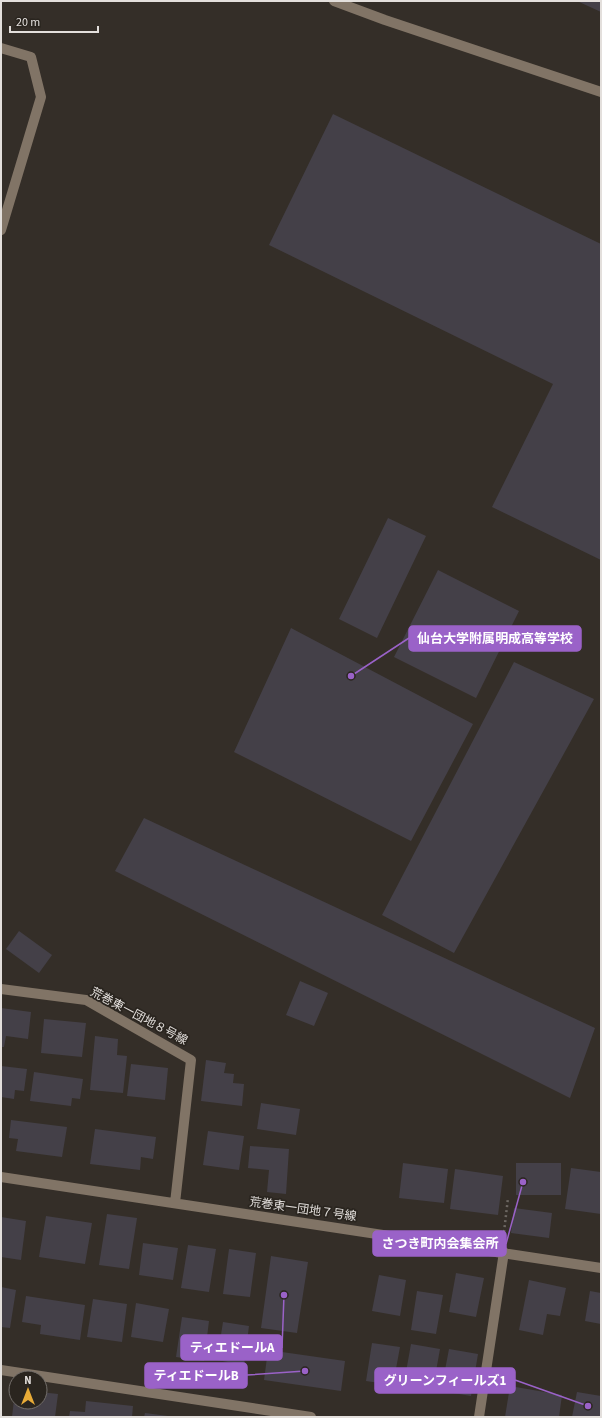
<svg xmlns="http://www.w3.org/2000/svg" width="602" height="1418" viewBox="0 0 602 1418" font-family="'Source Sans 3','Noto Sans JP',sans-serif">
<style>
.building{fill:#444048}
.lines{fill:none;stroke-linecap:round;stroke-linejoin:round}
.path{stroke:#6c6762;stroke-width:2.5;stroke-dasharray:2 3;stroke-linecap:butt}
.minor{stroke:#817466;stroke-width:10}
.labels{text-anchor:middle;stroke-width:3.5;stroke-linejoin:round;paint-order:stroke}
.street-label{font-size:12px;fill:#e3dfdc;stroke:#2a251f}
.leader{fill:none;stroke:#9a62c8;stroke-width:1.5}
.callout-dot{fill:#9a62c8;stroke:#2a251f;stroke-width:1.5}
.callout{fill:#9a62c8;stroke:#9a62c8;stroke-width:1.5}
.callout-label{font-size:13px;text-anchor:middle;font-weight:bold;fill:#fff}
</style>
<rect width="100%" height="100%" fill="#342e28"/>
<path class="building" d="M577 1H601V12Z
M333 114 601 244V560L492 507 553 384 269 245Z
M388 518 426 536 377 638 339 619Z
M438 570 519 611 476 698 394 657Z
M291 628 473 724 411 841 234 752Z
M514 662 594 699 454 953 382 915Z
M144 818 595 1028 570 1098 115 871Z
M19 931 52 955 39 973 6 949Z
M300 981 328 993 314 1026 286 1015Z
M1 1008 31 1012 28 1039 6 1036 4 1047H1Z
M44 1019 86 1023 82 1057 41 1053Z
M95 1036 118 1039 117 1055 127 1056 123 1093 90 1090Z
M206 1060 226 1063 224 1073 234 1074 233 1083 244 1084 242 1106 201 1101Z
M131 1064 168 1068 165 1100 127 1096Z
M1 1066 27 1069 24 1091 15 1090 14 1099 1 1097Z
M34 1072 83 1079 80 1099 72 1098 71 1106 30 1101Z
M261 1103 300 1109 296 1135 257 1129Z
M11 1120 67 1127 62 1157 16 1151 18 1139 9 1138Z
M95 1129 156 1137 153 1159 141 1157 140 1170 90 1164Z
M208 1131 244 1136 239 1170 203 1165Z
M250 1146 289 1149 286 1194 267 1192 269 1170 248 1168Z
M403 1163 448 1169 444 1203 399 1198Z
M516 1163H561V1195H516Z
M571 1168 601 1172V1214L565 1209Z
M455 1169 503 1176 498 1215 450 1209Z
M514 1208 552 1213 549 1238 511 1233Z
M107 1214 137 1218 129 1269 99 1265Z
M46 1216 92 1223 85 1264 39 1257Z
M1 1217 26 1221 21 1260 1 1257Z
M143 1243 178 1248 173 1280 139 1275Z
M188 1245 216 1249 209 1292 181 1288Z
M229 1249 256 1253 250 1297 223 1294Z
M271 1256 308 1262 297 1333 261 1328Z
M456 1273 484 1278 476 1317 449 1312Z
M379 1275 406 1280 400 1316 372 1311Z
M529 1280 566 1288 560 1316 547 1314 543 1335 519 1330Z
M1 1287 16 1290 10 1328 1 1327Z
M417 1291 443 1295 436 1334 411 1330Z
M590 1291 601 1293V1324L585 1321Z
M26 1296 85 1305 80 1340 40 1334 41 1325 22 1322Z
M93 1299 127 1304 122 1342 87 1337Z
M136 1303 169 1309 163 1342 131 1337Z
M182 1317 209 1321 204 1361 176 1357Z
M223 1322 249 1326 244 1365 217 1360Z
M372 1343 400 1347 393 1385 366 1381Z
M411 1344 440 1349 433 1388 404 1383Z
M449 1349 478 1354 471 1396 441 1391Z
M268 1350 345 1361 341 1391 264 1380Z
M510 1386 562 1395 559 1417H505Z
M15 1391H16V1402H40V1392L58 1394 55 1417H12Z
M577 1392 601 1396V1417H572Z
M86 1401 133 1406 132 1417H69L70 1411 85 1412Z
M145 1413 168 1416V1417H144Z"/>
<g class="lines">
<path class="path" d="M504 1232 508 1198"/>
<path class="minor" d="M334 1 385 20 601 92
M1 48 31 57 41 97 1 230
M1 989 86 1000 191 1060 175 1203
M1 1177 601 1268
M1 1370 311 1417
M479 1417 504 1252"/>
</g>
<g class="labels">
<g class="street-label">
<text transform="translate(139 1016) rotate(28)" y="4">荒巻東一団地８号線</text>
<text transform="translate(303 1209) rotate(8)" y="4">荒巻東一団地７号線</text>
</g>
</g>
<path class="leader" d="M351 676L409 638M523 1182L506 1244M284 1295L282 1348M305 1371L247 1375M588 1406L515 1380"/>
<g class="callout-dot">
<circle cx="351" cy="676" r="4"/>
<circle cx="523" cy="1182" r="4"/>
<circle cx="284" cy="1295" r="4"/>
<circle cx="305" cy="1371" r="4"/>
<circle cx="588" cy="1406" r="4"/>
</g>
<g class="callout">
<rect x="409" y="626" width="172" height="25" rx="4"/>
<rect x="373" y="1231" width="133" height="25" rx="4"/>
<rect x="181" y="1335" width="101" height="25" rx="4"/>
<rect x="145" y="1363" width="102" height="25" rx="4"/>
<rect x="375" y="1368" width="140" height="25" rx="4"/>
</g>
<g class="callout-label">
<text x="495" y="643">仙台大学附属明成高等学校</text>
<text x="440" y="1248">さつき町内会集会所</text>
<text x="232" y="1352">ティエドールA</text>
<text x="196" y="1380">ティエドールB</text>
<text x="445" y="1385">グリーンフィールズ1</text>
</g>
<rect width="602" height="1418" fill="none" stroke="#e3dfdc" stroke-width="4"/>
<g transform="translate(28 1390)"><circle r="19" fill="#2a251f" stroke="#746f6b"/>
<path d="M0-3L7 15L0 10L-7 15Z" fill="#e8ab37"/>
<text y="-6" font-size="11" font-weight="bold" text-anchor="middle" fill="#e3dfdc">N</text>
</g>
<path d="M10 26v6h88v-6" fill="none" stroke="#e3dfdc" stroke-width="2"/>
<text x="16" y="26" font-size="12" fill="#e3dfdc" stroke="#2a251f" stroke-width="3" paint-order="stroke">20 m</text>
</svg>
